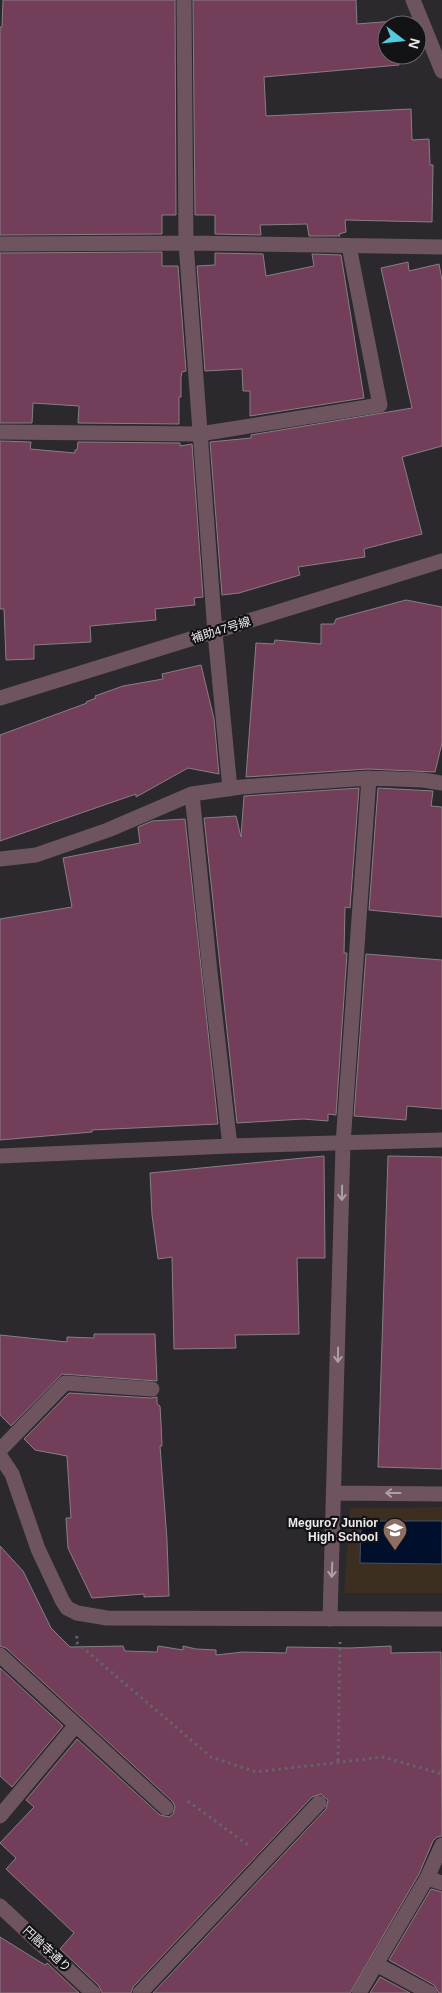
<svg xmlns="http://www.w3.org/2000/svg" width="442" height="1993" viewBox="0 0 442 1993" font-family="Arial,'Noto Sans JP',sans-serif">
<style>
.education{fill:#3c2e21}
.water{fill:#000f2c;stroke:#465166}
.building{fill:#733e5a;stroke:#887f83}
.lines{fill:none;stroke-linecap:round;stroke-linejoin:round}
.path{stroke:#666469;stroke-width:3;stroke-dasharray:2.5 4;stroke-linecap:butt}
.service{stroke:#6d545e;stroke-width:15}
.minor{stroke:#6d545e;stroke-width:15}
.tertiary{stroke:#6d545e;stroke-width:15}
.oneway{stroke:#ac9fa6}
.labels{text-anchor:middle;stroke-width:4.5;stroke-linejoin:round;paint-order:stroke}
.street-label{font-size:12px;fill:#ebeaee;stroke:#131214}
.poi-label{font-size:12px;font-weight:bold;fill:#ebeaee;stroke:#131214;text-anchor:end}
</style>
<rect width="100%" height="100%" fill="#2b282e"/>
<path class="education" d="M442 1507V1593H344L350 1508Z"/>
<path class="water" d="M361 1521H442V1564L360 1563Z"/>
<path class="building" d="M3 0H175L176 215H162V234L0 235V27H2Z
M193 0H356L357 24 395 21V25H387V55H398L399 65 264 77 266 116 411 109 412 140 429 139 430 165H433L432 222 345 220 346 232 339 234 340 236H309L307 224 260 225 261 235 215 234V215H195Z
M162 252V266H178L186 371 182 372 181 377V397H179V424L78 423 79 406 33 403 32 423H0V253Z
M215 253 263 254 266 276 314 266 312 254 341 255 364 398 250 416V391H243L242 369 205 371 197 266 215 265Z
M408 262 409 271 439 264 442 280V446L402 457 422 534 364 549 365 557 298 567 300 575 239 593 222 595 210 442 251 438V435L412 408 381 268Z
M0 441 31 442 30 449 75 453V450H77L78 442 180 443V446L192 444 203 597 194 598 195 605 155 609 156 620 90 626 91 642 34 645V659L6 660 4 609H0Z
M406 600 442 607V743L435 772 368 769 246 777 256 643 274 644 275 640 321 644V624H334L336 619Z
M201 665 214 719 219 774 188 768 136 797V794L0 841V735L87 703 86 702 96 698 95 696 123 686 163 679 162 674Z
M359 788 350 908 345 907 344 953H347L336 1115 328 1114V1121L303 1119 237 1123 204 818 236 816 241 837 244 796Z
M378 788 433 791 431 806 442 807V917L369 910Z
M185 819 218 1124 92 1130V1132L0 1140V919L72 907 63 858 140 843 138 827 152 821Z
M366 954 442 960V1109L407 1106 406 1120 354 1116Z
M324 1156 325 1258H297L299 1334 235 1335 236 1348 174 1349 172 1257 158 1259 152 1215 150 1173Z
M388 1156 442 1157V1469L378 1467Z
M94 1334H155L157 1381 62 1374 11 1426 0 1415V1335L67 1342V1337L94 1338Z
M69 1393 151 1398 157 1397V1404L160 1406 161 1423 162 1446H160L167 1540 169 1596 144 1597V1594L92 1598 68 1548 66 1518H71L67 1456 35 1450 24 1439Z
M0 1546 23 1571 51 1628 70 1647 123 1646 125 1651 157 1652 158 1646 183 1650V1646L196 1649 216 1650V1655L243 1652 286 1653 287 1647 350 1648 391 1646V1653L441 1652 442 1836 437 1837 433 1841 419 1874 350 1993H153L326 1809 328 1800 321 1794 312 1797 133 1987 131 1993H102L99 1986 60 1949 74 1933 6 1869 16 1858 0 1843 34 1807 26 1800 77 1739 160 1815 169 1817 173 1814 175 1806 172 1801 6 1648 0 1646Z
M0 1668 63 1726 12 1787 0 1776Z
M431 1889 442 1892V1993H439L434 1985 389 1960Z
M0 1937 45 1965 47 1963 79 1993H0Z
M380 1977 410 1993H370Z"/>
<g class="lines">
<path class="path" d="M77 1636 76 1642 211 1757 256 1772 383 1757 442 1774
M338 1761 340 1642
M188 1801 248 1845"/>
<path class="service" d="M0 432 200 434 380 405 349 246
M0 1450 65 1383 152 1389
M0 1655 166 1808
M0 1816 76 1725
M427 1878 442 1845
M376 1964 430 1993
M140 1993 319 1803
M359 1993 427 1878 442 1883"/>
<path class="minor" d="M184 0 186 243 215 633 230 789
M0 244 186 243 442 247
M192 794 210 972 230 1146
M0 859 36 855 108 830 192 794 241 787 369 778 423 780 442 783
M0 1156 230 1146 442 1140
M334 1493 442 1494
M330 1619 343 1144 369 778"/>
<path class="tertiary" d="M413 0 442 71
M0 698 442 561
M0 1456 12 1474 38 1549 62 1600 67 1608 77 1613 107 1618 442 1619
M0 1906 93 1993"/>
</g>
<defs><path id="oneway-shaft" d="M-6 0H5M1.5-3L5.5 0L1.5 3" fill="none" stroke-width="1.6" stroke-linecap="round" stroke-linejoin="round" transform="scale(1.25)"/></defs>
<g class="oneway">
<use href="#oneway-shaft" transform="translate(342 1193) rotate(91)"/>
<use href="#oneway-shaft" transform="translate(338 1355) rotate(91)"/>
<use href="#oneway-shaft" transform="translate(393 1493) rotate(-180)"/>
<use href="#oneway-shaft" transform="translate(332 1570) rotate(92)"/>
</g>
<defs>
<symbol id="school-pin" viewBox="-11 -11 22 30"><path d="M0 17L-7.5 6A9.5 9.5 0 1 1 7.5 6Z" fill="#8d6e63" stroke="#131214"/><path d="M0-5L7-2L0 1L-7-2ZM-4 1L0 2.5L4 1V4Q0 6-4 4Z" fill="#fff"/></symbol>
</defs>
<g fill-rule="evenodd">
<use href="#school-pin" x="381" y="1516" width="28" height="38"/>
</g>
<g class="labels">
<g class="street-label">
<text transform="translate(221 630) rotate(-17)" y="4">補助47号線</text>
<text transform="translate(47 1949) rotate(43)" y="4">円融寺通り</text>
</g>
<g class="poi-label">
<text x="378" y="1527">Meguro7 Junior<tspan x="378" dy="14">High School</tspan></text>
</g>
</g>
<g transform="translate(402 40) rotate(106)"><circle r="24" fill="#131214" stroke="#69686b"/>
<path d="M0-4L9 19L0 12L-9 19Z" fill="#54cadd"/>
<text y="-8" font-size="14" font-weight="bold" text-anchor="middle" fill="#ebeaee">N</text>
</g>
</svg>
